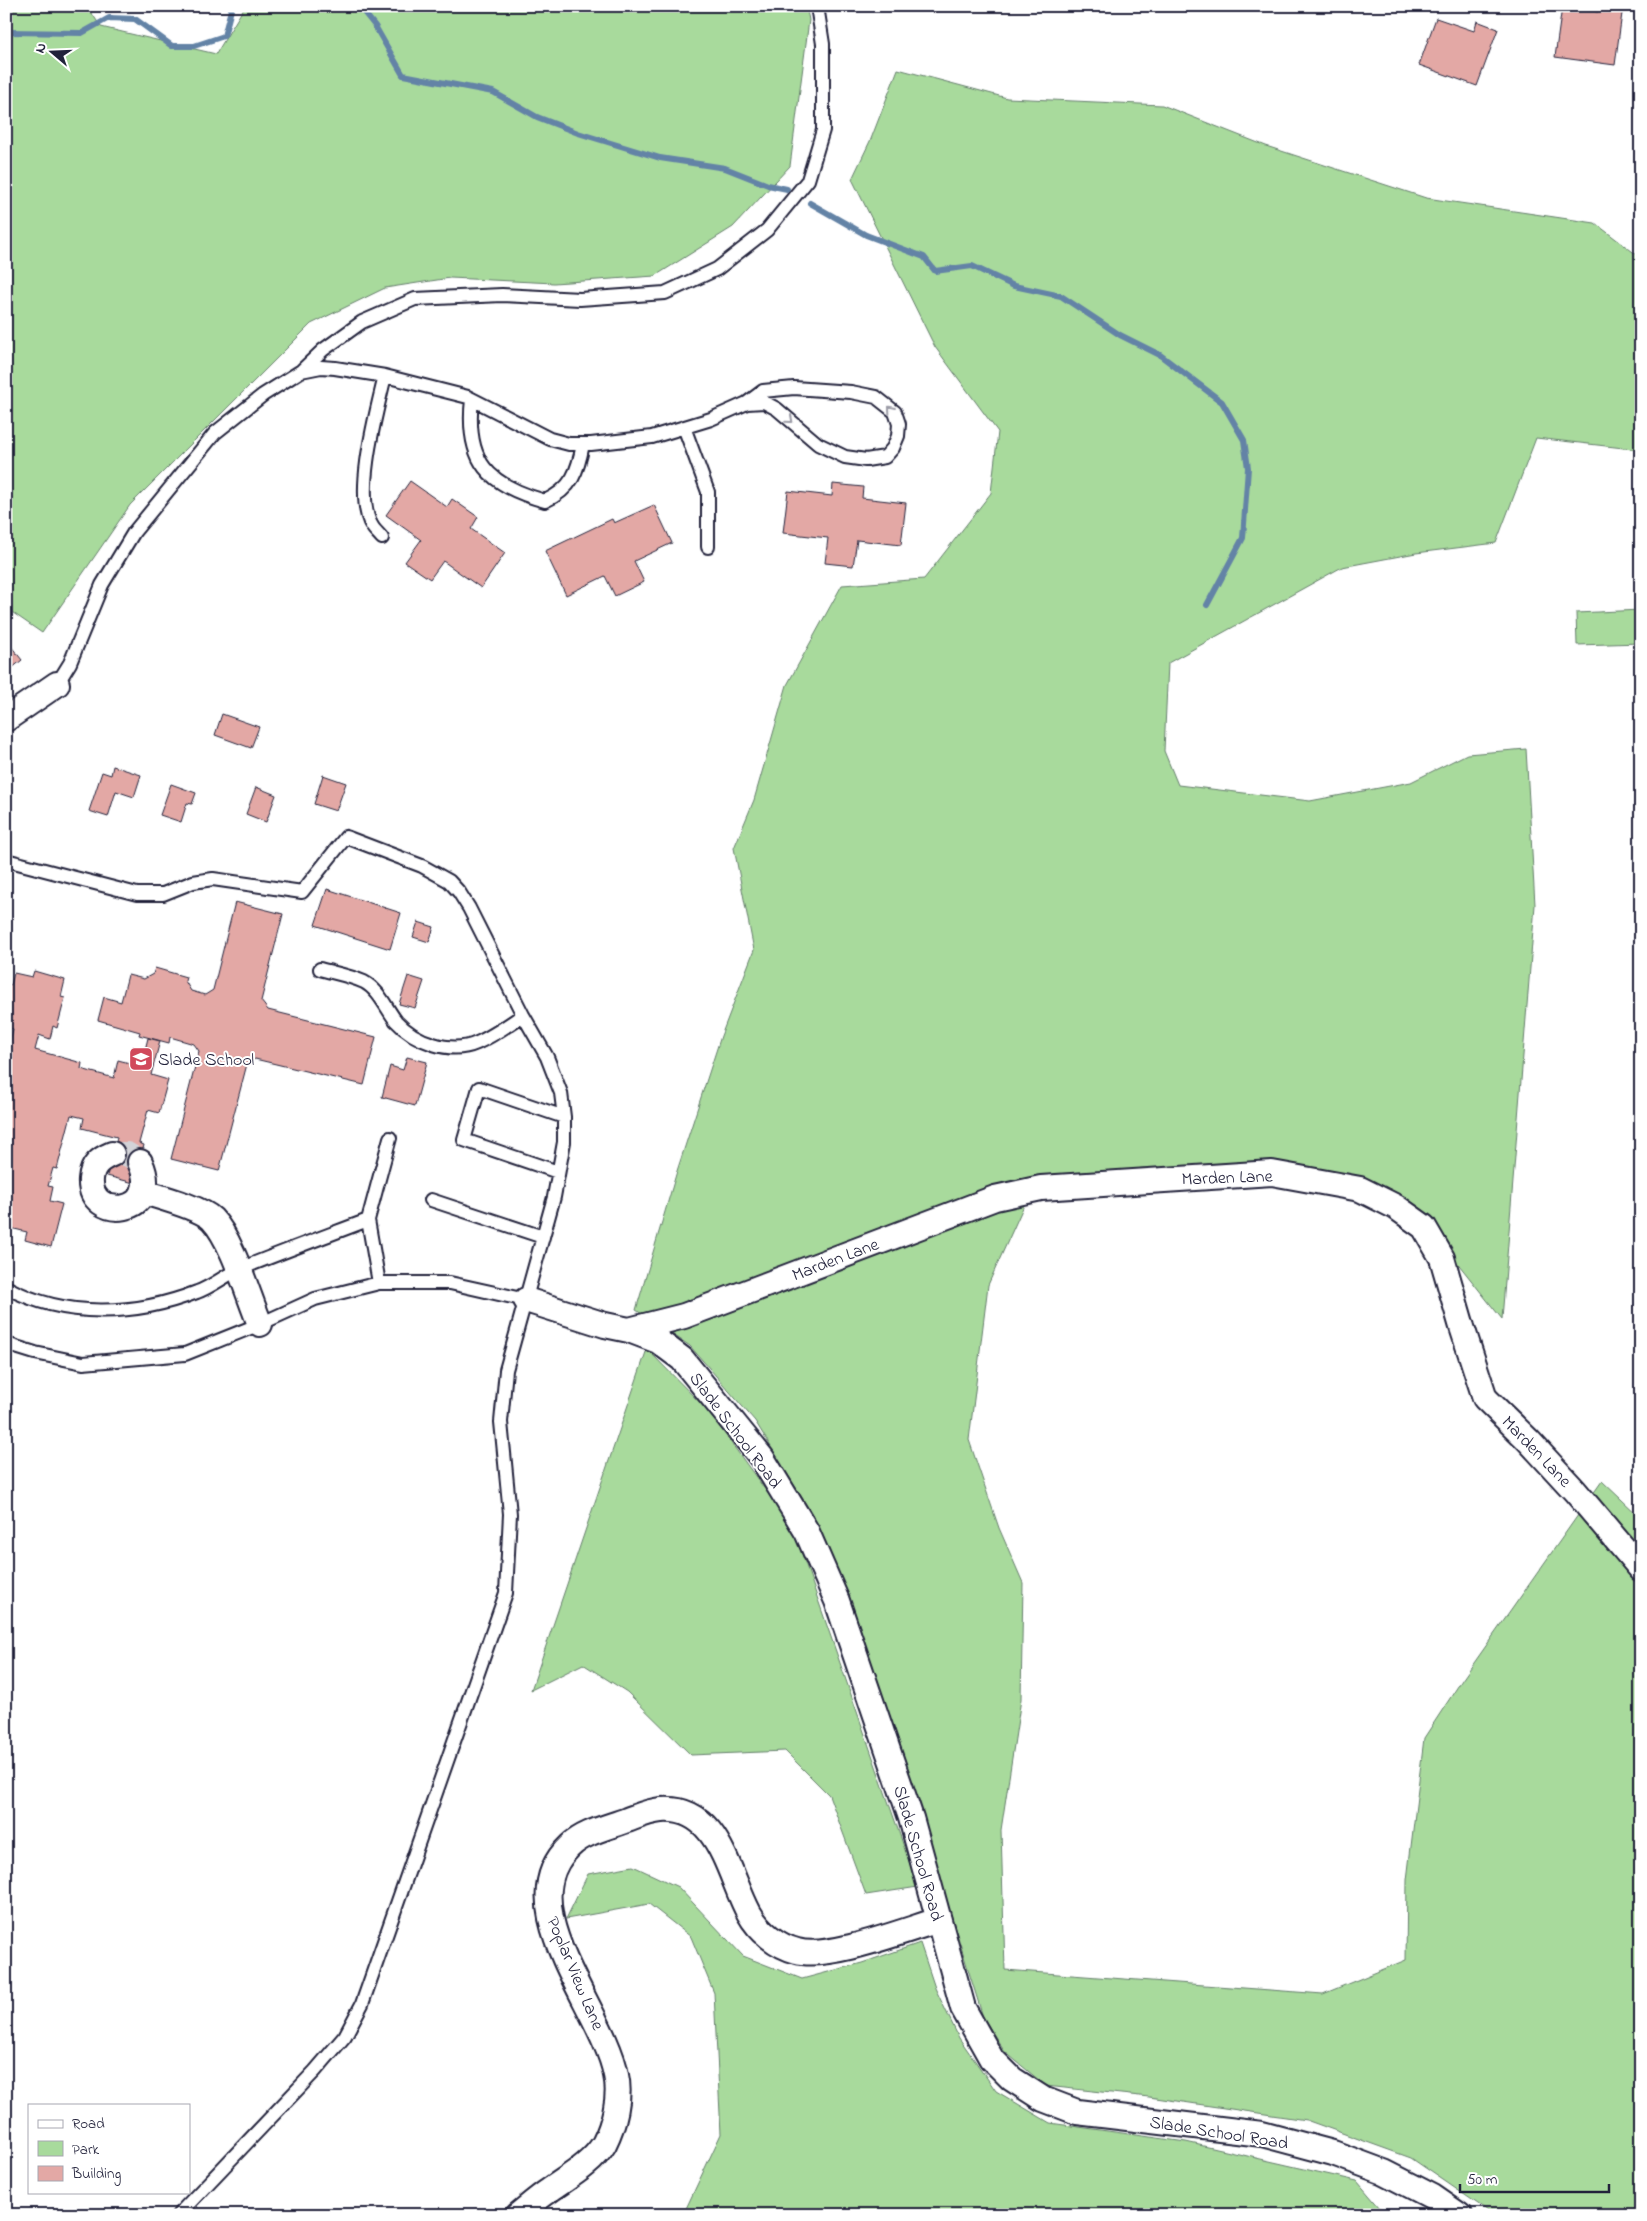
<svg xmlns="http://www.w3.org/2000/svg" width="1647" height="2221" viewBox="0 0 1647 2221" font-family="'Indie Flower',sans-serif">
<style>
.green{fill:#a8da9c;stroke:#657e6c}
.lines{fill:none;stroke-linecap:round;stroke-linejoin:round}
.stream{stroke:#6483a6;stroke-width:6}
.building{fill:#e3a8a5;stroke:#22223b}
.minor-tunnel{stroke:#d3d3d8;stroke-width:24;stroke-dasharray:24 12;stroke-linecap:butt}
.service-casing{stroke:#22223b;stroke-width:16}
.minor-casing{stroke:#22223b;stroke-width:28}
.service{stroke:#fff;stroke-width:12}
.minor{stroke:#fff;stroke-width:24}
.oneway{stroke:#9c9ca7}
.labels{text-anchor:middle;stroke-width:4;stroke-linejoin:round;paint-order:stroke}
.poi-label{font-size:18px;fill:#22223b;stroke:#fff;text-anchor:start}
.street-label{font-size:18px;fill:#22223b;stroke:#fff}
</style>
<rect width="100%" height="100%" fill="#fff"/>
<filter id="ink" filterUnits="userSpaceOnUse"><feTurbulence type="fractalNoise" baseFrequency=".02" numOctaves="2"/><feDisplacementMap in="SourceGraphic" scale="10" xChannelSelector="R" yChannelSelector="G"/><feConvolveMatrix kernelMatrix="1 2 1 2 8 2 1 2 1" color-interpolation-filters="sRGB"/></filter>
<g filter="url(#ink)">
<path class="green" d="M6 6H87L101 27 216 54 245 6H806L809 20 790 166 733 227 655 276 554 283 450 278 385 288 311 324 130 505 42 633 6 608Z
M898 69 1007 98 1162 105 1266 146 1426 198 1595 223 1641 258V450L1536 438 1496 543 1416 553 1342 567 1168 663 1164 751 1178 785 1310 801 1411 782 1467 754 1526 749 1535 905 1502 1319 1440 1241 1357 1194 1272 1173 1143 1168 1034 1183 988 1285 969 1440 999 1528 1023 1583 1021 1699 1001 1830 1005 1970 1323 1994 1406 1960 1407 1880 1424 1738 1462 1680 1602 1481 1641 1518V2215H1494L1411 2158 1306 2120 1149 2097 1046 2086 1004 2051 983 2017 880 1688 811 1512 755 1421 690 1346 636 1310 677 1171 721 1036 754 950 734 848 754 800 787 685 842 585 924 579 991 493 998 432 935 347 852 179 871 139Z
M1641 610V643L1577 645 1576 613Z
M647 1349 708 1411 793 1528 918 1887 866 1895 829 1795 785 1751 691 1755 627 1692 583 1664 531 1690Z
M633 1866 678 1887 743 1956 802 1979 862 1963 920 1943 935 1988 959 2038 996 2091 1050 2123 1186 2142 1357 2181 1386 2215H683L721 2134 714 1993 691 1937 649 1904 566 1919 588 1874Z"/>
<g class="lines">
<path class="stream" d="M359 6 375 26 403 75 493 92 537 117 578 133 660 158 725 168 768 185 787 189
M6 32 82 33 109 18 135 19 172 46H194L224 36 232 6
M810 203 866 235 924 257 935 271 972 266 1014 286 1061 296 1120 335 1160 355 1222 402 1244 440 1248 468 1243 538 1207 605"/>
</g>
<path class="building" d="M1599 6H1623L1615 65 1555 57 1562 7 1598 12Z
M1436 18 1474 31 1477 21 1498 29 1477 86 1419 65Z
M410 481 447 507 452 499 478 517 471 529 505 553 481 588 443 561 430 579 405 562 421 540 386 515Z
M833 484 863 487 862 498 906 503 901 545 857 540 853 566 825 563 828 538 783 533 788 491 832 496Z
M654 505 672 543 634 561 644 582 615 596 605 576 566 595 545 551 612 519 614 523Z
M6 640 22 660 6 673Z
M222 714 259 727 251 748 215 735Z
M113 766 141 775 134 797 116 791 108 817 89 811 102 772 111 775Z
M323 775 346 783 336 811 314 804Z
M171 784 196 793 192 804 187 803 181 822 160 815Z
M256 787 276 795 266 822 246 814Z
M327 889 401 913 390 949 315 925Z
M235 902 283 914 261 1001 268 1010 376 1037 364 1085 255 1059 247 1064 219 1171 171 1159 199 1051 194 1044 170 1037 169 1043 139 1035 140 1032 98 1020 104 997 121 1002 128 975 144 979 153 974 155 968 186 977 185 981 191 991 205 995 213 990Z
M418 922 434 927 429 942 413 937Z
M34 971 65 980 61 997 65 998 57 1028 53 1026 50 1039 39 1035 35 1050 82 1063 81 1069 114 1078 118 1060 141 1066 148 1038 160 1041 151 1075 168 1080 159 1113 148 1110 139 1143 144 1145 134 1183 107 1176 117 1137 82 1128 84 1118 71 1115 57 1169 53 1168 48 1186 53 1187 50 1201 62 1204 51 1247 25 1240 27 1232 6 1227V1045L9 1046 13 1029 6 1027V993L9 984 11 985 14 973 32 977Z
M408 976 424 981 415 1008 399 1004Z
M407 1057 427 1062 415 1106 382 1097 390 1066 403 1070Z"/>
<g class="lines">
<path class="minor-tunnel" d="M112 1154H127L140 1162"/>
<defs>
<path id="service" d="M302 370 323 350 362 322 415 299 502 295 580 299 665 293 717 269 767 230 808 180 823 130V44L817 6
M472 399C465 462 488 485 545 501 572 489 578 471 583 444
M684 427 708 492V547
M382 538C379 534 374 530 372 526 353 496 377 410 385 376
M57 684 70 663 102 585 134 532 215 433 263 395 301 371 321 367 335 368 385 376 468 397 550 439 569 444H591L652 437 711 419 747 403 763 391 794 388 851 392 876 397 895 412 899 424 898 436 893 448 885 457 866 460 845 457 818 444 777 409 764 402 747 403
M6 860 137 894H163L193 882 213 879 302 892 346 837 422 866 449 881 459 892 469 908 523 1015 547 1057 561 1093 564 1117V1142L554 1197 506 1370 501 1422 510 1514 506 1593 362 2004 345 2036 315 2071 178 2215
M320 969C334 973 351 976 364 982 379 990 386 1008 396 1021 414 1041 450 1055 477 1043 493 1036 508 1025 523 1015
M558 1172 464 1140 479 1088 564 1117
M431 1200 543 1237
M379 1283 368 1220 390 1138
M6 1287C65 1319 136 1316 197 1292 212 1287 225 1275 240 1269 282 1252 326 1236 368 1220
M6 1344 35 1353 83 1363 185 1354 260 1324 315 1299 379 1283H450L526 1300"/>
<path id="minor" d="M6 719 57 684
M112 1154C100 1159 92 1165 91 1179 88 1223 165 1216 140 1162
M144 1192C160 1197 201 1208 212 1219 233 1241 248 1296 260 1324
M526 1300 605 1325 629 1330 658 1341 682 1359 762 1458 807 1532 837 1601 911 1818 963 2008 991 2058 1012 2079 1043 2099 1077 2112 1262 2134 1333 2153 1384 2172 1433 2197 1459 2215
M629 1330 684 1316 995 1198 1041 1188 1272 1173 1360 1189 1396 1207 1424 1227 1442 1258 1462 1327 1485 1398 1528 1440 1575 1491 1641 1569
M518 2215C529 2206 539 2197 550 2190 568 2177 592 2164 604 2144 614 2124 621 2097 616 2075 604 2009 506 1906 570 1846 584 1832 609 1827 627 1820 638 1816 649 1811 661 1810 719 1805 728 1875 749 1913 759 1931 777 1946 797 1951 829 1960 905 1930 939 1920"/>
</defs>
<use href="#service" class="service-casing"/>
<use href="#minor" class="minor-casing"/>
<use href="#service" class="service"/>
<use href="#minor" class="minor"/>
</g>
<defs><path id="oneway-chevron" d="M-2-3.5L2.5 0L-2 3.5" fill="none" stroke-width="1.6" stroke-linecap="round" stroke-linejoin="round" transform="scale(1.25)"/></defs>
<g class="oneway">
<use href="#oneway-chevron" transform="translate(891 409) rotate(-131)"/>
<use href="#oneway-chevron" transform="translate(790 420) rotate(41)"/>
</g>
</g>
<defs>
<symbol id="school-square" viewBox="-11 -11 22 22"><rect x="-9" y="-9" width="18" height="18" rx="4" fill="#d1495b" stroke="#fff"/><path d="M0-5L7-2L0 1L-7-2ZM-4 1L0 2.5L4 1V4Q0 6-4 4Z" fill="#fff"/></symbol>
</defs>
<g fill-rule="evenodd">
<use href="#school-square" x="127" y="1045" width="28" height="28"/>
</g>
<g class="labels">
<g class="poi-label">
<text x="158" y="1065">Slade School</text>
</g>
<g class="street-label">
<text transform="translate(1227 1177) rotate(-2)" y="6">Marden Lane</text>
<text transform="translate(835 1259) rotate(-21)" y="6">Marden Lane</text>
<text transform="translate(736 1430) rotate(53)" y="6">Slade School Road</text>
<text transform="translate(1537 1451) rotate(46)" y="6">Marden Lane</text>
<text transform="translate(919 1853) rotate(74)" y="6">Slade School Road</text>
<text transform="translate(576 1973) rotate(67)" y="6">Poplar View Lane</text>
<text transform="translate(1219 2132) rotate(9)" y="6">Slade School Road</text>
</g>
</g>
<rect width="1647" height="2221" fill="none" stroke="#fff" stroke-width="25"/>
<rect x="12" y="12" width="1622" height="2196" fill="none" stroke="#22223b" stroke-width="2" filter="url(#ink)"/>
<rect x="28" y="2104" width="162" height="90" fill="#ffffff" stroke="#a7a7b1"/>
<rect x="38" y="2120" width="25" height="8" fill="#ffffff" stroke="#a7a7b1"/>
<text x="72" y="2128" font-size="15" fill="#22223b">Road</text>
<rect x="38" y="2141" width="25" height="15" fill="#a8da9c" stroke="#a7a7b1"/>
<text x="72" y="2154" font-size="15" fill="#22223b">Park</text>
<rect x="38" y="2166" width="25" height="15" fill="#e3a8a5" stroke="#a7a7b1"/>
<text x="72" y="2178" font-size="15" fill="#22223b">Building</text>
<g transform="translate(52 52) rotate(289)" stroke="#ffffff" stroke-width="4" paint-order="stroke">
<path d="M0-4L9 19L0 12L-9 19Z" fill="#22223b"/>
<text y="-8" font-size="14" font-weight="bold" text-anchor="middle" fill="#22223b">N</text>
</g>
<path d="M1460 2184v8h149v-8" fill="none" stroke="#22223b" stroke-width="2.5"/>
<text x="1467" y="2184" font-size="15" fill="#22223b" stroke="#ffffff" stroke-width="4" paint-order="stroke">50 m</text>
</svg>
